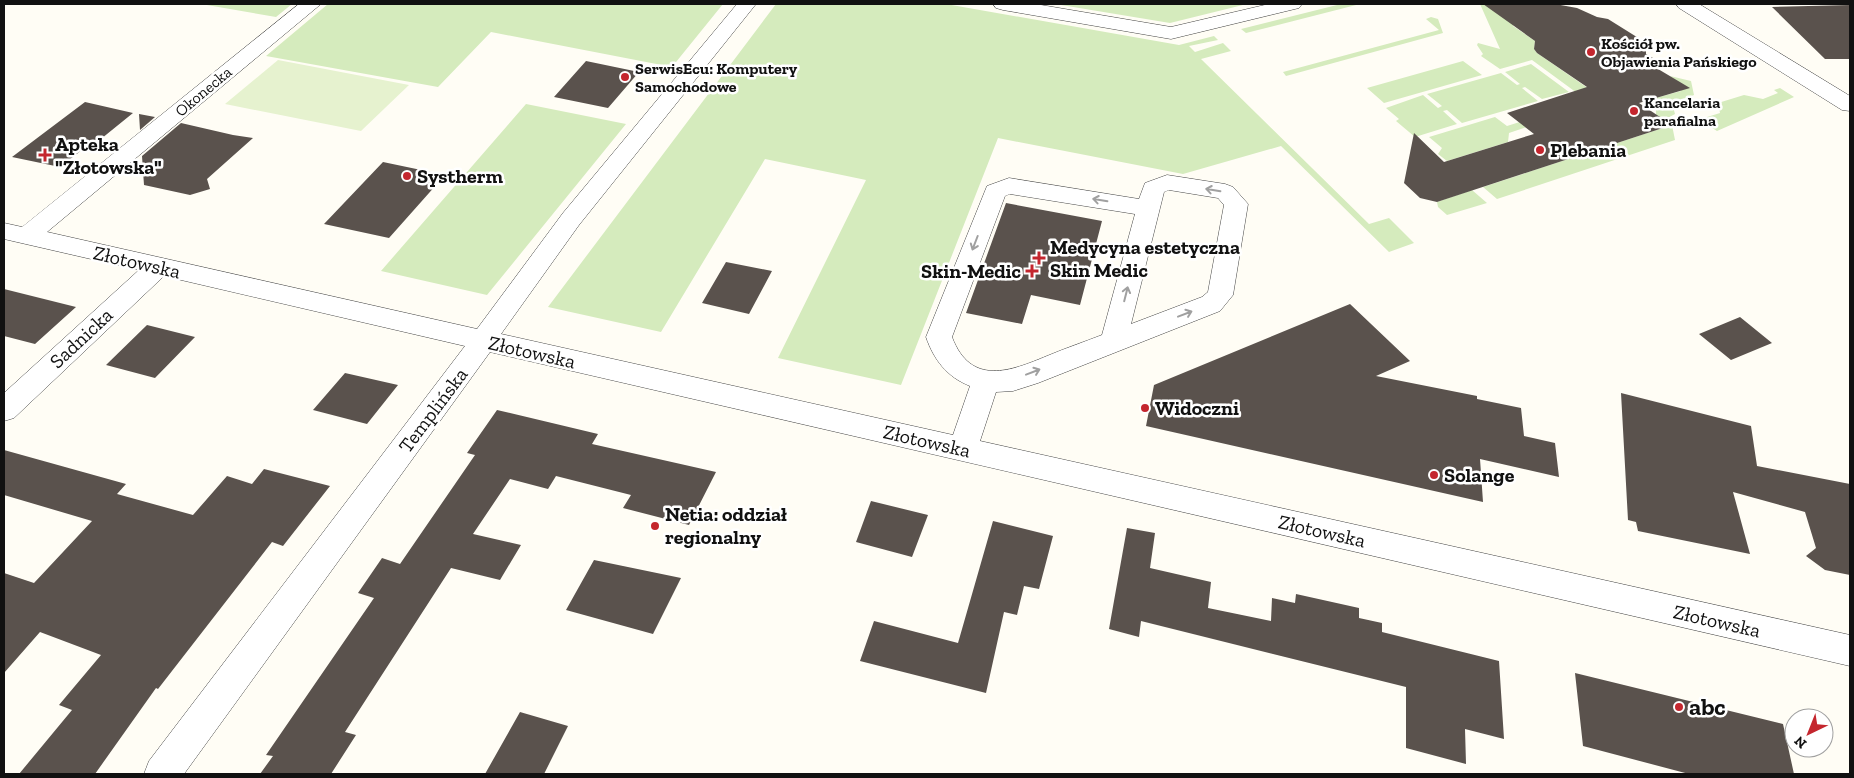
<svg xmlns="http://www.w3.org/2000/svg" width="1854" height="778" viewBox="0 0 1854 778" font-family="'Zilla Slab',serif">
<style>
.green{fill:#d5ebbd}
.pitch{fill:#e6f2cf}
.building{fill:#5a524d}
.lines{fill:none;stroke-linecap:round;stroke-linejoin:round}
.minor-casing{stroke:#444;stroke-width:1}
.minor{fill:#fff;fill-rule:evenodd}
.oneway{stroke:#a0a0a0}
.poi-dot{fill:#c4262e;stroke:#fff;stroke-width:2}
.labels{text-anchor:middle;stroke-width:5;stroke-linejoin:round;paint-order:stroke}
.far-poi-label{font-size:16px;font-weight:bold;fill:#111;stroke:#fff;text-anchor:start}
.far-street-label{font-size:16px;fill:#111;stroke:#fff}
.poi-label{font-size:20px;font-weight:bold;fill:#111;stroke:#fff;text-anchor:start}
.street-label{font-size:20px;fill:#111;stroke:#fff}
.near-poi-label{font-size:24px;font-weight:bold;fill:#111;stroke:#fff;text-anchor:start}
</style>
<rect width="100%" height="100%" fill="#fffdf5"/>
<path class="green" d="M201 4H292L276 17Z
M328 4H723L672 67 491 32 438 87 266 56Z
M776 4H946L1179 45 1214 36 1218 40 1189 46 1195 52 1223 43 1231 51 1201 59 1369 224 1389 218 1414 243 1389 252 1281 146 1183 174 998 138 901 385 778 358 866 180 765 159 661 332 548 307Z
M1055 4H1247L1170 23Z
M1341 4H1360L1246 33 1241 29Z
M1480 4H1518L1515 5 1513 26 1535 41 1534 49 1537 53 1605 100 1509 133 1508 142 1447 161 1438 154 1442 148 1429 137 1495 117 1507 126 1536 117 1577 93 1532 60 1500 69 1481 56 1483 54 1477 45 1478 43 1500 49Z
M1431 17 1438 19 1443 33 1286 76 1283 72 1439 30 1426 19Z
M1463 61 1482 75 1384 103 1367 88Z
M1531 64 1569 92 1542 99 1525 87 1522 88 1538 101 1462 123 1447 110 1443 111 1457 124 1415 137 1396 121 1399 119 1386 108 1423 95 1438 108 1442 106 1427 94 1501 73 1517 85 1520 84 1505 72Z
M1670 76 1691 81 1694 95 1672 103 1675 114 1664 120 1656 115V98L1681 91 1680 83Z
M1780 88 1794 97 1717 131 1703 122 1704 118 1720 113 1718 103 1744 95 1763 99 1778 93 1774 90Z
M526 104 626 124 487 295 381 271Z
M1672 125 1675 140 1497 199 1483 187Z
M1472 190 1487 203 1447 215 1438 207 1437 202Z"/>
<path class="pitch" d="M278 60 409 85 361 131 225 104Z"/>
<path class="building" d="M1483 4H1555L1577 8 1597 17 1608 19 1640 39V45L1646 49V54L1653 58V66L1690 88 1639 103 1672 125 1437 202 1420 198 1404 183 1414 133 1444 162 1534 134 1507 113 1587 87 1537 53 1534 49 1535 41Z
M1850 5V59H1825L1772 7Z
M586 61 639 72 608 108 554 97Z
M85 102 133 113 91 147 87 146 60 167 12 157Z
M139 114 155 117 140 130Z
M181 123 233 135 253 138 207 179 210 189 190 195 144 185 142 156Z
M383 162 445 175 389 238 324 224Z
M1006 203 1102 221 1080 305 1031 295 1022 324 966 313Z
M726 262 772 271 749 314 702 303Z
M4 289 76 307 35 344 4 336Z
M1350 304 1410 361 1376 376 1477 396V399L1521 408 1524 436 1555 443 1559 477 1480 459 1483 502 1146 426 1154 385Z
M1740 317 1772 343 1731 360 1699 334Z
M147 325 195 337 155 378 106 365Z
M345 373 398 385 367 424 313 410Z
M1621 393 1751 426 1757 466 1850 484V575L1825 570 1806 556 1816 548 1805 512 1733 492 1750 554 1638 531 1636 522 1628 520Z
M497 410 598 434 592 444 716 472 689 525 623 508 631 495 556 476 548 489 510 479 473 534 521 545 500 580 451 568 345 732 356 735 331 774H260L273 756 266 755 374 598 358 593 382 558 400 564 475 455 467 453Z
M4 450 126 484 117 494 193 515 227 476 252 484 264 469 330 486 283 546 272 542 158 689 156 688 95 774H19L72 710 59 705 101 655 40 632 4 673V573L34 583 92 521 4 495Z
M871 501 928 515 912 557 856 542Z
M993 521 1053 536 1039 589 1024 586 1017 615 1004 612 986 693 860 661 874 621 958 643Z
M1127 528 1155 533 1150 568 1211 582 1208 608 1271 621 1272 598 1295 603 1296 594 1359 608V618L1382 623V632L1499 661 1504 739 1465 729 1466 764 1406 748V687L1141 621 1139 637 1109 629Z
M594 560 681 578 653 634 566 610Z
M1575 673 1783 724 1794 774H1689L1583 746Z
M520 712 568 726 544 774H485Z"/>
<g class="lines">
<defs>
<path id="minor" d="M299 4H321L47 232 477 329 563 213 737 4H756L579 225 501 334 953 435 970 386C947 377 934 360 926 337L987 186 1009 178 1139 199 1145 183 1167 175 1225 184 1233 187 1248 204 1233 295 1220 311 1038 383 1013 391 996 392 980 441 1850 635V666L490 352 184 774H144L149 761 465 346 164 276 14 418 4 421V393L139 270 4 239V223L22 227ZM1169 190 1218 198 1224 205 1208 292 1202 297 1131 324 1164 192ZM1010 194 1135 214 1102 335C1084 342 1066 348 1047 356 1011 371 971 387 952 337L1005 196Z
M993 4H1035L1171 27 1269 4H1302L1299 8 1171 39 1003 10 996 8Z
M1676 4H1699L1850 96V111L1842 110 1679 8Z"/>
</defs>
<use href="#minor" class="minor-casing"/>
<use href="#minor" class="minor"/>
</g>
<defs><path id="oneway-shaft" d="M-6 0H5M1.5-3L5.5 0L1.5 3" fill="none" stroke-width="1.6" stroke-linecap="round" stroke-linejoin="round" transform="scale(1.25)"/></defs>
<g class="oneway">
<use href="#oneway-shaft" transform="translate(1213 190) rotate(-171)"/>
<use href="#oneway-shaft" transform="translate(1100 200) rotate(-171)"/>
<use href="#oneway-shaft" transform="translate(975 243) rotate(111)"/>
<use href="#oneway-shaft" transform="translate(1126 294) rotate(-76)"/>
<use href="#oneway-shaft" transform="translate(1185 314) rotate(-21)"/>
<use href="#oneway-shaft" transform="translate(1033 372) rotate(-21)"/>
</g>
<g class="poi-dot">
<circle cx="1591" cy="52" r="5"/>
<circle cx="625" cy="77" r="5"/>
<circle cx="1634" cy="111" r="5"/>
<circle cx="1540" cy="150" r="5"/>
<path d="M42.5 147.5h5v5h5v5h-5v5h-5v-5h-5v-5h5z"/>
<circle cx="407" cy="176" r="5"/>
<path d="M1036.5 250.5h5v5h5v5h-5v5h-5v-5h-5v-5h5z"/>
<path d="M1029.5 263.5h5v5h5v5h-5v5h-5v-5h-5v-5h5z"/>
<circle cx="1145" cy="408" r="5"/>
<circle cx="1434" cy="475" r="5"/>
<circle cx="655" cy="526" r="5"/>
<circle cx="1679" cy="707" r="5"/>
</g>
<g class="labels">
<g class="far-poi-label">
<text x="1601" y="49">Kościół pw.<tspan x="1601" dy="18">Objawienia Pańskiego</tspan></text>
<text x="635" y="74">SerwisEcu: Komputery<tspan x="635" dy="18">Samochodowe</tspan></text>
<text x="1644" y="108">Kancelaria<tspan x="1644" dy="18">parafialna</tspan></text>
</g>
<g class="far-street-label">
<text transform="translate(203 91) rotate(-40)" y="6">Okonecka</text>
</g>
<g class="poi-label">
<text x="55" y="151">Apteka<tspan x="55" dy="23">"Złotowska"</tspan></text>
<text x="1550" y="157">Plebania</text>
<text x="417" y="183">Systherm</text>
<text x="1050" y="254">Medycyna estetyczna<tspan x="1050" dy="23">Skin Medic</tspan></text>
<text x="1021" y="278" text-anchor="end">Skin-Medic</text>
<text x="1155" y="415">Widoczni</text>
<text x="1444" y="482">Solange</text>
<text x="665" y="521">Netia: oddział<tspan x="665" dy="23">regionalny</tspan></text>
</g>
<g class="street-label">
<text transform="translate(137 262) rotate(13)" y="7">Złotowska</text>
<text transform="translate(81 338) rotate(-43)" y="7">Sadnicka</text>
<text transform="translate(532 352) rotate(13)" y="7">Złotowska</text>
<text transform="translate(433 410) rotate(-53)" y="7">Templińska</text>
<text transform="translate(927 441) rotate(13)" y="7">Złotowska</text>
<text transform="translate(1322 531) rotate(13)" y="7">Złotowska</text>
<text transform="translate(1717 621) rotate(13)" y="7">Złotowska</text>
</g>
<g class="near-poi-label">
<text x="1689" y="715">abc</text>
</g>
</g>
<rect width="1854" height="778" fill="none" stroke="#111111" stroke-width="10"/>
<g transform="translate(1809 733) rotate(223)"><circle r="24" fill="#ffffff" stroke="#a0a0a0"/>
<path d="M0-4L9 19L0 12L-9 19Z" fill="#c4262e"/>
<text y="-8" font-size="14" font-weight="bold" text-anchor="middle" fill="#111111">N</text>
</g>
</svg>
